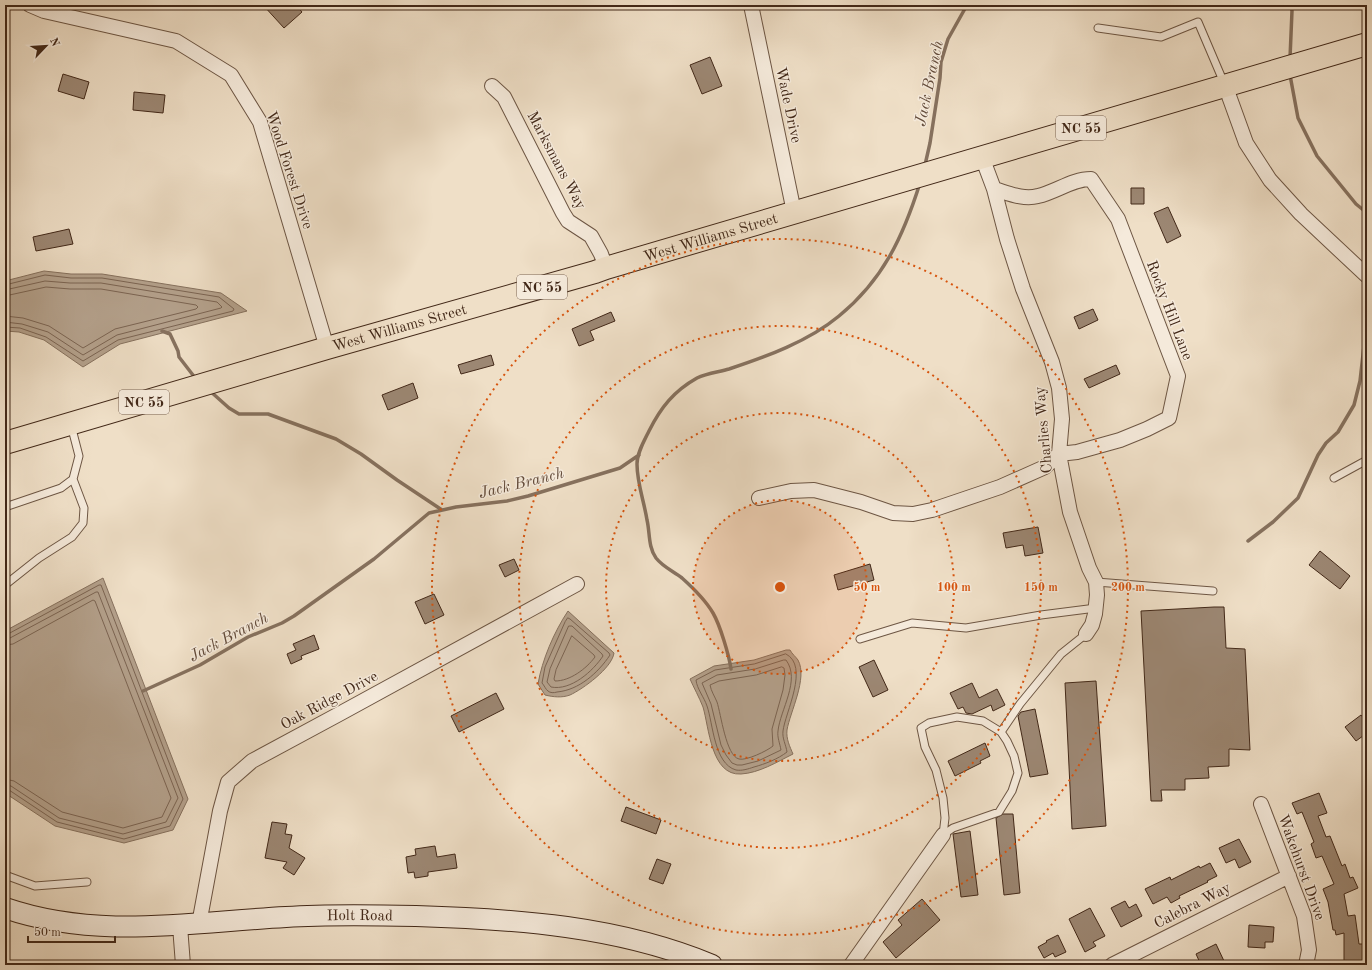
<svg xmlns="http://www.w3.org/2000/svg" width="1372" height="970" viewBox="0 0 1372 970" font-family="'Old Standard TT',serif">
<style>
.water{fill:#b4a18c;stroke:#86715e}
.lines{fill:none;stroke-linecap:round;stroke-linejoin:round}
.shore{stroke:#7b6452;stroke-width:1}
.stream{stroke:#86715e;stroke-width:3.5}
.building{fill:#9c8773;stroke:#422818}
.lane-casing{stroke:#6d5644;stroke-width:9}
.street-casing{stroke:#6d5644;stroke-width:16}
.secondary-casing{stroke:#422818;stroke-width:22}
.primary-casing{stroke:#422818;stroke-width:24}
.lane{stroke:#f5eadb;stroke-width:7}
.street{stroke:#f5eadb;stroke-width:14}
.secondary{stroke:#f5eadb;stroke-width:20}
.primary{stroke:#efdfc7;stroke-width:22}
.ring{fill:none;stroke:#d7540d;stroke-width:2;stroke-dasharray:2 4}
.labels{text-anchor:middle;stroke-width:3;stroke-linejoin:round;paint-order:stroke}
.shield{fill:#f5eadb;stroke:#786252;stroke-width:1}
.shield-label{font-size:14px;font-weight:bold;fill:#422818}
.street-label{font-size:15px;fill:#422818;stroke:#f5eadb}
.water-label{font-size:16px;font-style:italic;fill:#644c3b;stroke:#f5eadb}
.centre{fill:#d7540d;stroke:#f5eadb;stroke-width:2}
.ring-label{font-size:12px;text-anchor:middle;font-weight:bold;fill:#d7540d;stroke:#f5eadb;stroke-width:3;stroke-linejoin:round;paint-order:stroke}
</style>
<rect width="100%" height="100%" fill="#efdfc7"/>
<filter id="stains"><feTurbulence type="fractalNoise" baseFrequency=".005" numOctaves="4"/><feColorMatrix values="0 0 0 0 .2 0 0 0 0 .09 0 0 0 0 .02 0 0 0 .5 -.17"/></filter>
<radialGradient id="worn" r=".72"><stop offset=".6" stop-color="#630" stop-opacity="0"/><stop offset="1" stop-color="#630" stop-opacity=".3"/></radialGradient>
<path class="water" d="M44 271 71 274H102L221 293 247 311 120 344 83 367 44 340 19 332 5 331V281Z
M103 578 188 799 173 830 124 843 55 826 5 793V631Z
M568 611 614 653C612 668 583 689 570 695 562 698 553 697 545 695L538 684C542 660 554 632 568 611Z
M786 650H790C792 654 796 657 798 660 808 678 790 712 787 730 786 739 790 747 793 754 777 762 759 773 741 774 711 776 709 727 703 707 699 697 694 688 690 679L714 666 754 660Z"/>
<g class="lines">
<path class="shore" d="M5 285 45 275 71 278H102L219 297 234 309 233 311 118 340 83 361 46 337 20 328 5 327
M5 290 45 281 70 283H101L217 302 222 307 221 308 117 335 83 355 48 332 22 324 5 322
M5 296 46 287 70 289H101L196 305 198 307 196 309 115 329 83 348 49 326 23 318 5 316
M568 618 570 619 609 653 610 655C598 673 579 690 557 692 554 693 550 693 548 691 546 690 544 685 542 683L545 667 565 622Z
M569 626H572L602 654 603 656C593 671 571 691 551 687L547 682 550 669Z
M5 634H8L99 585H101L183 799 170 826 124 839 57 822 9 790H5
M572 636 594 655 595 657C586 669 570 681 555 681L554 679 556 670Z
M5 639 10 638 96 592H98L178 798 166 822 123 834 59 818 11 786 5 785
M5 645 13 644 93 600 95 601 171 798 162 817 123 828 62 812 14 781 5 779
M786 654C810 666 785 713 783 731 782 738 786 745 787 752 778 759 765 764 754 767 748 769 742 771 736 770 714 764 713 723 707 706 704 697 697 689 696 680L715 670 754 664Z
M784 660H786C801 680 780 710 778 731 777 737 780 744 781 750L758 761 742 765H737L732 763 726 755 721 745 711 704 702 683 717 675 755 669Z
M782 667 784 668 785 675 783 690 772 729 773 746C767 751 746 761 739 759 726 756 721 714 717 702 715 697 711 691 710 685L719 681 756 675Z"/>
<path class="stream" d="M1290 58 1292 11 1291 5
M1290 75 1298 118 1317 156 1356 204 1367 213
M925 165 930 143 940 78 941 62 948 39 967 5
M162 331 170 334 178 351 179 357 196 379
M210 391 229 408 239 414H268L336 439 361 454 397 480 442 510
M1248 541 1273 522 1298 498 1318 455 1326 443 1338 432 1354 405 1360 381 1364 346 1367 340
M731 669C729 655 720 625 713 613 706 601 692 587 682 578 673 571 663 567 656 558 648 547 650 532 647 520 644 501 637 483 637 464 637 453 644 441 649 431 661 407 674 391 697 378 707 373 719 372 729 369 766 357 809 341 839 316 883 280 903 237 920 183
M143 691 200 665 248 637 282 623 294 616 374 559 429 513 456 507 507 501 528 496 620 468 639 455"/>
</g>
<path class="building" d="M263 5H296L302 12 284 28Z
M710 57 722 86 702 94 690 65Z
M63 74 89 82 84 99 58 91Z
M134 92 165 95 163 113 133 110Z
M1131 188H1144V204H1131Z
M1168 207 1181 236 1167 243 1154 213Z
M69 229 73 244 36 251 33 237Z
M1093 309 1098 320 1079 329 1074 317Z
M611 312 615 321 590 331 594 340 579 346 572 329Z
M491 355 494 365 461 374 458 365Z
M1116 365 1120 374 1089 388 1084 379Z
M413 383 418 398 388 410 382 395Z
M1038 527 1043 553 1025 556 1023 545 1006 548 1003 533Z
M1320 551 1350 576 1340 589 1309 565Z
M514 559 519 570 505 577 499 565Z
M870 564 874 580 838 590 834 575Z
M434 594 444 615 425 624 415 602Z
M1214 607H1224L1226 648 1245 649 1250 750 1229 749V766L1208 767 1209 778 1185 779V790H1161L1162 801H1151L1141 611Z
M314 635 319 649 301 656 302 659 291 664 287 654 296 650 293 644Z
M874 660 888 690 873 697 859 667Z
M1096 681 1106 826 1072 829 1065 683Z
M972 683 979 698 997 689 1005 705 993 711 991 705 972 714 966 713 963 707 958 709 950 693Z
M496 693 504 709 459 732 451 716Z
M1035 709 1048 774 1030 777 1018 716 1021 712Z
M1361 715 1367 722V733L1356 741 1345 727Z
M985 743 990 756 980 761 981 763 955 776 948 761Z
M1319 793 1327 813 1318 816 1326 837 1330 836 1342 866 1345 864 1350 878 1353 877 1358 888 1344 894 1348 916 1355 915 1359 944H1367V965H1344V933L1336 935 1335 930H1333L1328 902 1323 889 1334 884 1322 856 1316 858 1311 844 1314 842 1302 812 1297 814 1292 803Z
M626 807 661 820 656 834 621 821Z
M1003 814H1013L1020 893 1004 895 996 818Z
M272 822 287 824 285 834 292 835 289 848 305 858 294 875 283 868 287 862 265 858Z
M970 831 978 895 961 897 953 834Z
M1239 839 1251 862 1239 868 1235 859 1226 863 1219 848Z
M435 846 437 857 455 854 457 868 428 872V876L415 878 414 872 408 873 406 857 416 855 415 849Z
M657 859 671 864 663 884 649 879Z
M1210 863 1217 876 1207 881 1208 882 1179 896 1180 898 1171 903 1167 897 1153 904 1145 889 1170 877 1171 880 1199 866 1200 868Z
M922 899 940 920 896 958 883 942 902 925 898 920Z
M1125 901 1129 908 1136 904 1142 916 1121 927 1111 908Z
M1090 908 1105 936 1093 942 1096 946 1085 952 1069 919Z
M1249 925 1274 927 1273 942H1265V948L1248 947Z
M1058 935 1066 952 1055 957 1053 953 1044 958 1038 947 1047 942 1046 941Z
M1216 944 1224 961 1216 965H1213L1212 961 1204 965H1201L1196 954Z"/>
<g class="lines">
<defs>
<path id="lane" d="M1098 28 1161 37 1198 22 1224 83
M1334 478 1367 460
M5 507 61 488 73 479 79 456 71 425
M1096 582 1213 591
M5 585 39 558 72 537 83 523 84 508 73 479
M860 639 912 623 966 628 1041 615 1096 608
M957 717 983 721 1001 732 1007 741 1014 756 1018 773 1012 791 999 812 953 828 943 835 945 818 943 798 936 770 925 747 921 728 929 723Z
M1001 732 1020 704 1061 654 1086 634
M5 875 35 886 87 882"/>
<path id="street" d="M30 5 44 11 176 41 231 75 260 122 327 348
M751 5 794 212
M1225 85 1246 143 1270 180 1301 214 1367 276
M492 86 504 97 563 213 568 221 591 236 601 254 606 268
M982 157 994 189 1007 239 1023 289 1052 362 1059 388 1062 419 1059 454 1070 512 1089 568 1096 582 1097 595 1095 614 1092 625 1086 634
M759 498 791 491 814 490 861 502 893 513 913 514 932 510 1000 487 1045 467 1059 454 1077 452 1120 440 1147 429 1169 418 1178 376 1118 219 1091 179C1072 179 1056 192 1038 196 1023 200 1008 193 994 189
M1261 804 1304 916 1309 950 1306 965
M199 924 220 811 228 782 252 761 341 713 577 584
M180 926 183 965
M851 965 943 835
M1112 965 1289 876"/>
<g id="secondary">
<path id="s1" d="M5 908C98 940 191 922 286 917 330 914 373 915 416 916 516 919 619 926 712 965"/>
</g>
<g id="primary">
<path id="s2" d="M5 443 327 348 595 272 606 268 1367 44"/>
</g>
</defs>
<use href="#lane" class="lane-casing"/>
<use href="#street" class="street-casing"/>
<use href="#secondary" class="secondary-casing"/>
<use href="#primary" class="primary-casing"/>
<use href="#lane" class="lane"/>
<use href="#street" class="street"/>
<use href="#secondary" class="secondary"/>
<use href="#primary" class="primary"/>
</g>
<circle cx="780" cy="587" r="87" fill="#d7540d" fill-opacity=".12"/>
<g class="ring">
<circle cx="780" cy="587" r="87"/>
<circle cx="780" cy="587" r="174"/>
<circle cx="780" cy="587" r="261"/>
<circle cx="780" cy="587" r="348"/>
</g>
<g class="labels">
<g class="shield">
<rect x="1056" y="116" width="50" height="24" rx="3"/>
<rect x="517" y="275" width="50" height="24" rx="3"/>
<rect x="119" y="390" width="50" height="24" rx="3"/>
</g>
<g class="shield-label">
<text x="1081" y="133">NC 55</text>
<text x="542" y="292">NC 55</text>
<text x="144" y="407">NC 55</text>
</g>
<g class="street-label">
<text transform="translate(789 105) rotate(78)" y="5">Wade Drive</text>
<text transform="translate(557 160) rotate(62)" y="5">Marksmans Way</text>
<text transform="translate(290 170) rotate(72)" y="5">Wood Forest Drive</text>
<text dy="5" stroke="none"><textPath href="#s2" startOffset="735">West Williams Street</textPath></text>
<text transform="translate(1170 310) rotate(69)" y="5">Rocky Hill Lane</text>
<text dy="5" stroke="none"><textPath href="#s2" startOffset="411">West Williams Street</textPath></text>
<text transform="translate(1043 430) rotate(-95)" y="5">Charlies Way</text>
<text transform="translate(329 700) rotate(-28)" y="5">Oak Ridge Drive</text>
<text transform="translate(1302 867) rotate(70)" y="5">Wakehurst Drive</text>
<text transform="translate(1192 905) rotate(-27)" y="5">Calebra Way</text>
<text dy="5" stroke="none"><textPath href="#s1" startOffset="357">Holt Road</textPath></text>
</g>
<g class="water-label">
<text transform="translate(928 83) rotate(-78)" y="6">Jack Branch</text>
<text transform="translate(521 482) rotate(-14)" y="6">Jack Branch</text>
<text transform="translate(228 636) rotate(-28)" y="6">Jack Branch</text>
</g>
</g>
<circle cx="780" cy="587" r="6" class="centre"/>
<g class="ring-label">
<text x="867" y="591">50 m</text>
<text x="954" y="591">100 m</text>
<text x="1041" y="591">150 m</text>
<text x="1128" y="591">200 m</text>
</g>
<rect width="1372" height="970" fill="none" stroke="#efdfc7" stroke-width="20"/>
<rect x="6" y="6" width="1360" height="958" fill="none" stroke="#422818" stroke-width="2"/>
<rect x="10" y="10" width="1352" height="950" fill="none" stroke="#422818"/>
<g transform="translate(46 46) rotate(65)" stroke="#f5eadb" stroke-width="3" paint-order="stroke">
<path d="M0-3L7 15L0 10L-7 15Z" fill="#422818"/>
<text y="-6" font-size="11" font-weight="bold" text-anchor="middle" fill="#422818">N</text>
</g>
<path d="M28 936v6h87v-6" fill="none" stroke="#422818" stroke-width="2"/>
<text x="34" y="936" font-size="12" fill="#422818" stroke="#f5eadb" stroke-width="3" paint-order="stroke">50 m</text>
<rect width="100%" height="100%" filter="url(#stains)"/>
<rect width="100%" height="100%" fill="url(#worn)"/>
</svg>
